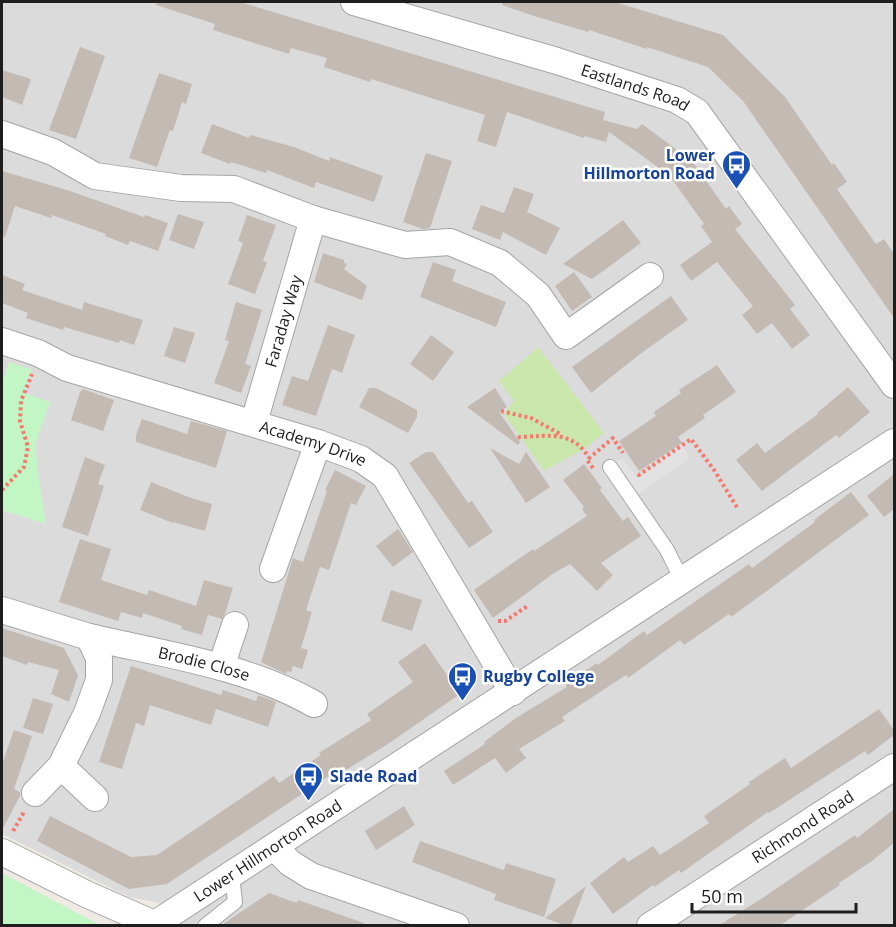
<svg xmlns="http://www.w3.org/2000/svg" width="896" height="927" viewBox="0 0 896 927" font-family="'Open Sans',sans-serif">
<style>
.residential{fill:#dcdbdb}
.grass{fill:#cae7ab}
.park{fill:#c2f7c5}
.parking{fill:#e2e2e2}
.building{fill:#c3bab4}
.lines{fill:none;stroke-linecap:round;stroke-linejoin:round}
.lane-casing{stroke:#a5a5a5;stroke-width:16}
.street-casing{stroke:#a5a5a5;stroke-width:28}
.path{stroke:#f5796f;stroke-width:4;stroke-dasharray:3 3;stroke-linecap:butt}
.lane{stroke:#fff;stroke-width:14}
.street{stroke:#fff;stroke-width:26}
.labels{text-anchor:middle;stroke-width:5;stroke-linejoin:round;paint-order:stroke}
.street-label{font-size:16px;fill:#1e1e1e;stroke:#fff}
.transit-label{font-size:16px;font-weight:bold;fill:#164399;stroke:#fff;text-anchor:start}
</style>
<rect width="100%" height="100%" fill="#efebe4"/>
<path class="residential" d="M2 2H894V925H169L174 921 159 903 129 897 2 834Z"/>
<path class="grass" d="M538 347 604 433 584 449 544 471 504 414 514 401 499 381Z"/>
<path class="park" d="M9 362 32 370 24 393 50 402 35 444 39 482 46 524 2 510V385Z
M2 873 100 925H2Z"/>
<path class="parking" d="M682 445 690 457 625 504 602 473 622 458 638 478Z"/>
<path class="building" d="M157 2H240L605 112 603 120 637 129 642 124 692 161 726 209 729 206 742 224 735 229 795 305 790 309 810 335 792 349 772 323 757 334 742 315 753 306 717 262 691 281 680 265 712 242 701 226 704 224 669 175 609 132 606 142 584 136V138L507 112 496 147 477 141 485 115 371 79 370 82 324 67 327 58 291 48 289 54 213 30 215 24 156 5Z
M503 2H615L723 35 785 97 832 165 834 163 847 182 837 189 876 244 884 239 894 254V318L743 101 708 67 647 47V49L589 30 588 32 534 16 502 5Z
M80 47 105 56 76 139 49 130Z
M2 70 31 79 22 105 2 97Z
M159 73 192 84 186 104 182 102 173 131 170 130 157 167 129 158Z
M212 124 249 138 250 135 294 147 329 161 330 157 383 176 374 202 316 182 314 188 267 170 266 173 231 162 230 164 201 153Z
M426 153 452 161 430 228 423 229 403 222Z
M2 171 67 190 144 217 145 215 168 223 158 251 130 241 128 245 105 236 106 234 52 215 51 218 15 206 5 237 2 236Z
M514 187 534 194 527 212 560 228 546 255 503 232 500 240 472 229 481 205 504 213Z
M178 214 204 222 194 249 169 240Z
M247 215 276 225 263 261 267 262 255 294 228 284 243 243 238 241Z
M623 220 641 243 610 266 592 279 563 264Z
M323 253 344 260V263L347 264 344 269 367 286 362 300 314 282Z
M433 262 456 270 452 281 506 302 496 327 420 297Z
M574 272 592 297 572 311 555 286Z
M2 275 25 284 22 290 82 310 84 302 143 320 134 345 120 340 119 343 64 327 63 330 26 318 28 313 2 303Z
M671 296 688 320 640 354 591 393 572 367Z
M236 302 262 310 245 364 251 366 241 393 214 383 229 341 225 340Z
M328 325 355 335 342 373 332 369 316 416 282 405 292 376 308 381Z
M174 327 195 333 185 363 164 356Z
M431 335 454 352 433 381 410 364Z
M717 365 736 392 703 415 705 418 678 437 682 443 639 471 619 441 656 416 654 412 681 393 679 390Z
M848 387 870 412 839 438 836 435 762 491 736 460 757 443 765 453 818 414 817 413Z
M369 388H376L417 410V417L408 433 359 407Z
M495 388 507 407 499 412 520 442 518 445 467 407Z
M83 389 114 400 103 431 71 420 80 392Z
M142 419 187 434 191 421 227 431 216 468 136 442V435Z
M490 448 519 464 526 452 550 487 526 503Z
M426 452H433L468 503 472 501 493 532 469 548 409 463Z
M85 457 105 465 98 484 104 486 88 536 62 527Z
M584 464 602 488 600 490 623 521 628 517 641 536 601 563 613 575 597 591 570 564 554 573 493 618 474 590 533 549 534 551 587 516 582 509 584 507 563 480Z
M335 470 366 486 356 505 351 503 329 570 320 567 306 610 312 612 301 648 308 650 302 669 293 666 291 672 287 671 286 674 261 662 293 558 303 562 327 491 325 490Z
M894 474V509L884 517 867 496Z
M151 482 191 498 212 504 205 531 173 522V523L140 510Z
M851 492 869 515 768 590 731 617 729 614 684 645 680 640 628 678 626 675 562 717 565 721 519 749 526 758 506 773 495 758 453 785 444 771 485 744 484 742 516 718 567 687 565 684 597 663 598 665 644 631 647 635 749 564 752 568 815 522 814 520Z
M398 529 413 552 393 567 376 546Z
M80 539 111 549 101 580 147 595 149 590 196 606 204 580 233 588 225 614 222 619 208 615 202 635 181 629 182 626 143 613 142 618 121 612 118 621 59 602Z
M391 590 422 600 412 631 381 621Z
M2 628 64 648 78 675 69 702 51 694 59 670 28 662 27 665 2 656Z
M425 643 460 694 388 744 346 770 344 766 167 884 129 889 37 841 50 816 131 857 157 855 274 776 279 783 321 755 319 753 371 720 367 714 413 682 398 662Z
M131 666 221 695 223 690 256 701 258 695 276 702 268 727 216 709 211 725 150 705 144 726 136 723 122 769 99 762Z
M33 698 53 704 43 734 23 728Z
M879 709 894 730V735L868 755 865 751 769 813 768 812 681 873 679 870 654 887 653 885 613 914 590 883 624 857 628 862 653 846 660 855 709 823 704 816 750 784 749 782 785 758 791 768Z
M14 730 32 736 14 789 20 792V796L2 830V764Z
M404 806 415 825 376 850 365 831Z
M894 809V843L872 861 839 883 840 885 779 926H718L764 897 855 835 857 838Z
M420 841 504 870 506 863 556 879 544 917 494 900 496 894 412 862Z
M586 886 571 926H566L545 918Z
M269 893 297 903 298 900 364 923 363 926H220Z"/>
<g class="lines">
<defs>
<path id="lane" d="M610 467 667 550 682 580
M205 926 235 902 232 875"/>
<g id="street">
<path id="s1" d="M354 2 557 61 677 100 697 112 894 385"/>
<path d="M2 134 53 152 95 176 181 188 234 189 313 219 405 245 450 242 500 263 538 295 566 336 650 276"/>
<path id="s2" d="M2 341 38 353 67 368 318 443 361 459 385 476 513 692"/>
<path id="s3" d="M254 422 313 219"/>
<path d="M273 569 318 443"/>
<path d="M2 610 89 637 99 658V680L87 713 61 766 35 793"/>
<path id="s4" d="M89 637C163 654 248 666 314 704"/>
<path d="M221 667 235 625"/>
<path d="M61 766 95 798"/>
<path d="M274 847 290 863 311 876 456 926"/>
<path d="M2 852 86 894 154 924"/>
<path id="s5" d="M152 926 894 442"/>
<path id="s6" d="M650 926 894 767"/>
</g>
</defs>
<use href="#lane" class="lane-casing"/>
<use href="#street" class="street-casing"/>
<path class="path" d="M501 411 531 418 562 435
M518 438 520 437C548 436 573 430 589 458
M593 468 587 460 613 438 623 453
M638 474 639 475 691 439 714 470 738 509
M2 490 24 467 28 447 20 421 21 401 32 374
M498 621H505L529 605
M13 831 24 812"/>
<use href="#lane" class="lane"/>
<use href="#street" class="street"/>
</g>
<defs>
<symbol id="bus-pin" viewBox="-11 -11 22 30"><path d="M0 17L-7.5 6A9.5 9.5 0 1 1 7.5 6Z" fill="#1a4fb4" stroke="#fff"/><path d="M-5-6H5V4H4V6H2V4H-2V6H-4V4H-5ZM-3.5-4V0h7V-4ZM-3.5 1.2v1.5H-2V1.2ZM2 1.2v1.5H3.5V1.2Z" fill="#fff"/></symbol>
</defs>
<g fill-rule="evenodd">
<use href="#bus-pin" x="720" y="148" width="33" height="45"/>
<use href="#bus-pin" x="446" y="660" width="33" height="45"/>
<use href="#bus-pin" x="292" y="760" width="33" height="45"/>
</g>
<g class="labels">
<g class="street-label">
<text dy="6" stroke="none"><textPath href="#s1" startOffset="294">Eastlands Road</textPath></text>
<text dy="6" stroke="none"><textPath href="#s3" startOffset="105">Faraday Way</textPath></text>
<text dy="6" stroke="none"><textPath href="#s2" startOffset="328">Academy Drive</textPath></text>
<text dy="6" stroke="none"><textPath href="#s4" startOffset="118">Brodie Close</textPath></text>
<text dy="6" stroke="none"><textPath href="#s6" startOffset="182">Richmond Road</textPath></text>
<text dy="6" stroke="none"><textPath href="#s5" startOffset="138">Lower Hillmorton Road</textPath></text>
</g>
<g class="transit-label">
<text x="715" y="161" text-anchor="end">Lower<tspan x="715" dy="18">Hillmorton Road</tspan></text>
<text x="483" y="682">Rugby College</text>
<text x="330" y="782">Slade Road</text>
</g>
</g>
<rect width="896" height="927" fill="none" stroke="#1e1e1e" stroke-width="6"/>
<path d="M692 903v9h164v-9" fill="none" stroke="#1e1e1e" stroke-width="3"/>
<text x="701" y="903" font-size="18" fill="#1e1e1e" stroke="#ffffff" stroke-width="4.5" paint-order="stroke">50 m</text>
</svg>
